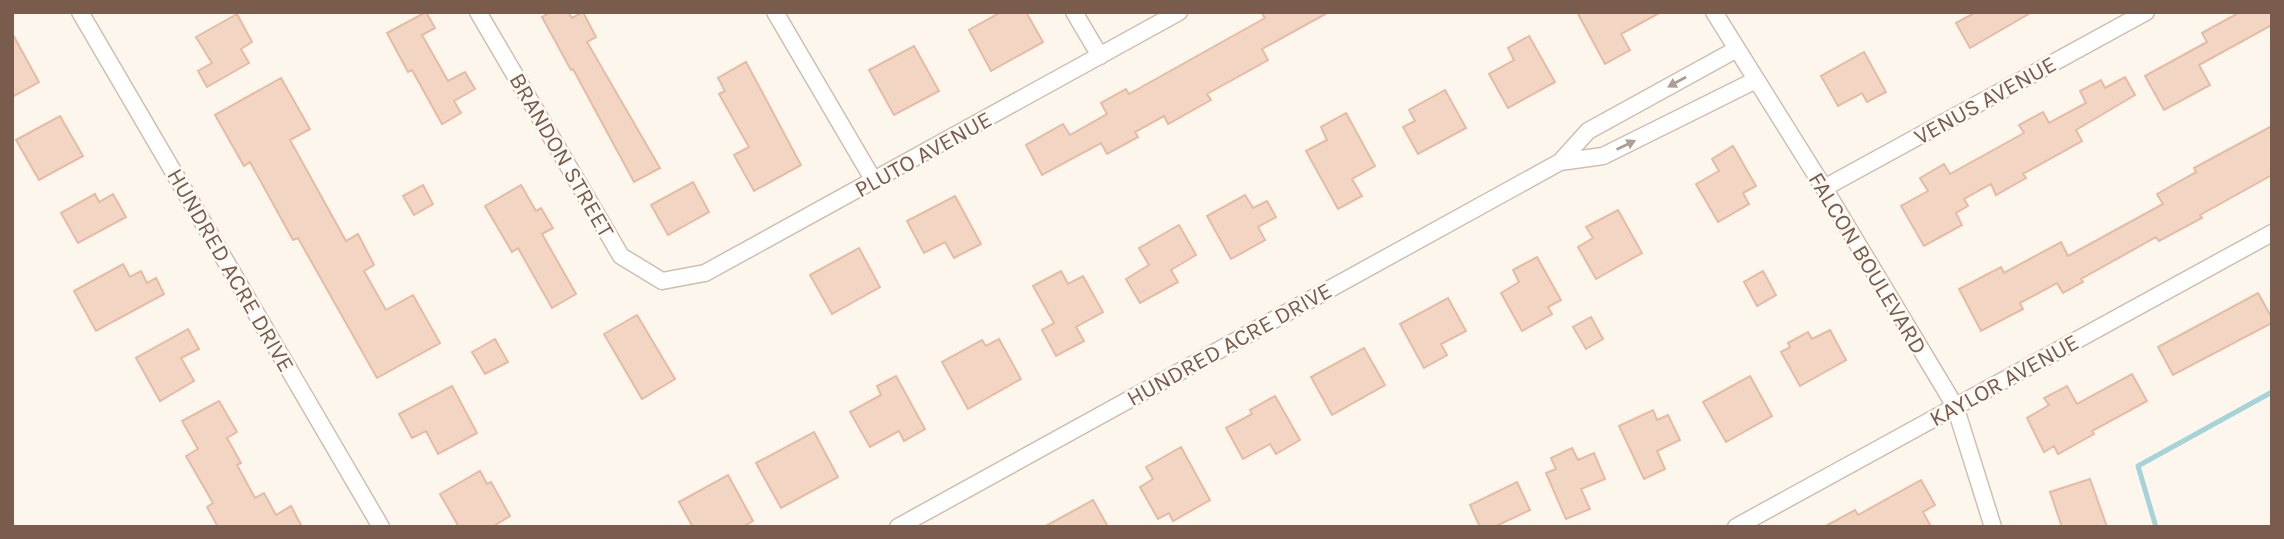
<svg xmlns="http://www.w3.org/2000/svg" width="2284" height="539" viewBox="0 0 2284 539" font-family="Karla,sans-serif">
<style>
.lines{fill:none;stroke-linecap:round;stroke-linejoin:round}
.stream{stroke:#a5d3da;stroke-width:5}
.building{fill:#f3d5c3;stroke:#e6bba3;stroke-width:2}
.street-casing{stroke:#d1beb0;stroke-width:19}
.street{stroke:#fff;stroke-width:16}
.oneway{fill:#af9d94}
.labels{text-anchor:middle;stroke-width:5;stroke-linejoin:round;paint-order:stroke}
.street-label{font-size:23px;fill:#7a5c4d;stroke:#fffaf3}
</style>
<rect width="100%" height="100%" fill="#fdf6ec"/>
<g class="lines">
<path class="stream" d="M2156 527 2138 466 2272 392"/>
</g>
<path class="building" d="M426 12 435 28 422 35 448 81 465 72 475 89 454 101 461 113 442 124 412 70 408 72 387 33Z
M551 12H568L572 18 583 12 596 37 587 42 660 168 634 182 573 69 571 70 542 17Z
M1001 12H1026L1043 42 991 71 969 30Z
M1261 12H1329L1262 49 1268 60 1207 94 1211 100 1168 124 1164 116 1135 132 1138 137 1107 154 1101 143 1042 175 1026 145 1063 124 1070 135 1107 114 1101 103 1126 89 1129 94 1265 18Z
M1577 12H1661L1621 34 1630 50 1605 64Z
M1976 12H2032L1970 48 1956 23Z
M2240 12H2272V25L2199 65 2210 85 2164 110 2145 76 2207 42 2202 33Z
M237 14 252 42 241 49 249 63 207 87 198 71 212 63 196 37Z
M12 33 39 82 12 97Z
M1529 36 1555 82 1508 108 1489 74 1514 60 1508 48Z
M914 46 939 91 894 115 869 70Z
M1864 52 1886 92 1867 102 1862 93 1838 106 1821 76Z
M746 62 801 165 754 191 734 155 749 147 719 94 725 91 718 78Z
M2125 77 2135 95 2076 130 2082 141 2023 174 2026 178 1996 195 1991 184 1964 199 1968 206 1956 213 1962 225 1924 246 1901 206 1928 191 1920 178 1944 164 1950 174 2024 133 2019 125 2043 112 2049 123 2086 103 2080 91 2101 80 2105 88Z
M281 78 310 129 290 140 346 241 358 234 374 265 364 271 386 310 413 295 440 343 377 378 298 238 293 240 250 162 244 166 215 115Z
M1445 90 1466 128 1418 154 1403 127 1415 121 1409 110Z
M1346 113 1375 166 1352 179 1362 196 1338 209 1306 151 1327 140 1321 127Z
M60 116 83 156 39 180 16 140Z
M2272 126V175L2200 215 2202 218 2159 241 2156 237 2081 279 2083 282 2063 293 2057 283 2020 303 2023 309 1981 331 1959 289 2001 267 2004 273 2061 242 2068 256 2163 204 2157 194 2196 172 2194 168Z
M1733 146 1756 186 1743 193 1749 204 1718 222 1696 184 1719 171 1712 159Z
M693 182 709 212 668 235 651 205Z
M423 185 433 204 414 215 403 196Z
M521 185 536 211 541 208 553 228 542 234 576 294 552 308 518 248 512 252 485 206Z
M95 194 99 202 113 194 126 217 78 243 61 213Z
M1245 195 1253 208 1267 201 1276 217 1258 227 1265 240 1231 259 1207 216Z
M955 196 981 244 954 258 945 242 924 253 907 221Z
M1618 210 1642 253 1596 279 1578 247 1593 238 1586 227Z
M1179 225 1196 255 1171 270 1178 282 1140 303 1126 279 1149 265 1139 248Z
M859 248 880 287 832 314 810 275Z
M1537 257 1561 300 1548 307 1552 314 1522 331 1501 293 1519 282 1513 270Z
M123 264 130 277 141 271 147 283 156 278 164 294 96 331 74 291Z
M1061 271 1068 284 1083 276 1103 312 1076 327 1084 341 1056 356 1042 330 1054 323 1033 286Z
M1763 271 1776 295 1757 306 1744 282Z
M2258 293 2272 318V323L2173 375 2158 347Z
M1448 298 1466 331 1441 344 1447 355 1424 368 1400 324Z
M637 315 675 379 642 399 604 334Z
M1591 317 1603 339 1586 349 1573 327Z
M188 329 199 349 181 358 194 381 160 401 136 358Z
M1830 330 1846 360 1800 386 1781 352 1790 347 1788 343 1808 332 1812 339Z
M495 339 508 362 485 374 472 352Z
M999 339 1021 379 968 409 942 362 982 340 986 346Z
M1364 348 1385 385 1332 415 1311 377Z
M2132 374 2147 401 2092 431 2094 434 2058 454 2054 446 2044 452 2027 418 2049 405 2044 398 2067 386 2077 404Z
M896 376 925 429 904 441 899 431 870 447 850 412 881 395 877 386Z
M1750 376 1772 416 1726 442 1703 402Z
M452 386 477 433 438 454 426 431 412 438 399 414Z
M1275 396 1300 440 1276 454 1270 444 1243 459 1226 428 1252 414 1250 410Z
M219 401 237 432 227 438 241 463 237 465 255 498 264 493 276 515 291 506 302 527H218L207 507 213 503 186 456 198 449 182 421Z
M1653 410 1657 420 1668 415 1680 440 1657 451 1665 469 1644 479 1619 426Z
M814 432 838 477 781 508 756 463Z
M1181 447 1210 500 1173 521 1169 513 1158 519 1140 487 1153 479 1146 467Z
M1572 448 1578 460 1594 453 1605 479 1581 489 1590 509 1566 519 1546 473 1556 469 1551 458Z
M480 471 487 484 491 482 510 516 492 527H459L440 494Z
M728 475 753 521 743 527H693L679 502Z
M2090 479 2107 527H2062L2050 492Z
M1921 480 1935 505 1923 512 1931 527H1824L1855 510 1858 515Z
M1517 482 1530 510 1494 527H1480L1470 505Z
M1093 500 1108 527H1044Z"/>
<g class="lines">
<defs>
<path id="street" d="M80 12 381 527
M478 12 621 256 662 281 705 273 1179 12
M775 12 874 181
M1074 12 1100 56
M1714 12 1824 188 1955 406 1993 527
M1560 162 1603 156 1756 80
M1824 188 2146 12
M898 527 1560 162 1588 131 1737 49
M1736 527 2272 233"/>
</defs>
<use href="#street" class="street-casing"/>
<use href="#street" class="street"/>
</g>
<defs><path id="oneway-solid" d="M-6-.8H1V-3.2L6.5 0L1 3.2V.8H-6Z" transform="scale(1.75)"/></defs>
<g class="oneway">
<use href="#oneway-solid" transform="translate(1677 82) rotate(151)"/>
<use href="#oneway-solid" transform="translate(1626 145) rotate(-26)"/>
</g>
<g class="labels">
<g class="street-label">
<text transform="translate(1985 100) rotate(-29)" y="8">VENUS AVENUE</text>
<text transform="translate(923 154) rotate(-29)" y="8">PLUTO AVENUE</text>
<text transform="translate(562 155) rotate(60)" y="8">BRANDON STREET</text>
<text transform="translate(1868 263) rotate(59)" y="8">FALCON BOULEVARD</text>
<text transform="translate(231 270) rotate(60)" y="8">HUNDRED ACRE DRIVE</text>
<text transform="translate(1229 344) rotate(-29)" y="8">HUNDRED ACRE DRIVE</text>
<text transform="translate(2004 380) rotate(-29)" y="8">KAYLOR AVENUE</text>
</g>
</g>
<rect width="2284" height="539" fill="none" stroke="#7a5c4d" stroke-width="28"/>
</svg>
